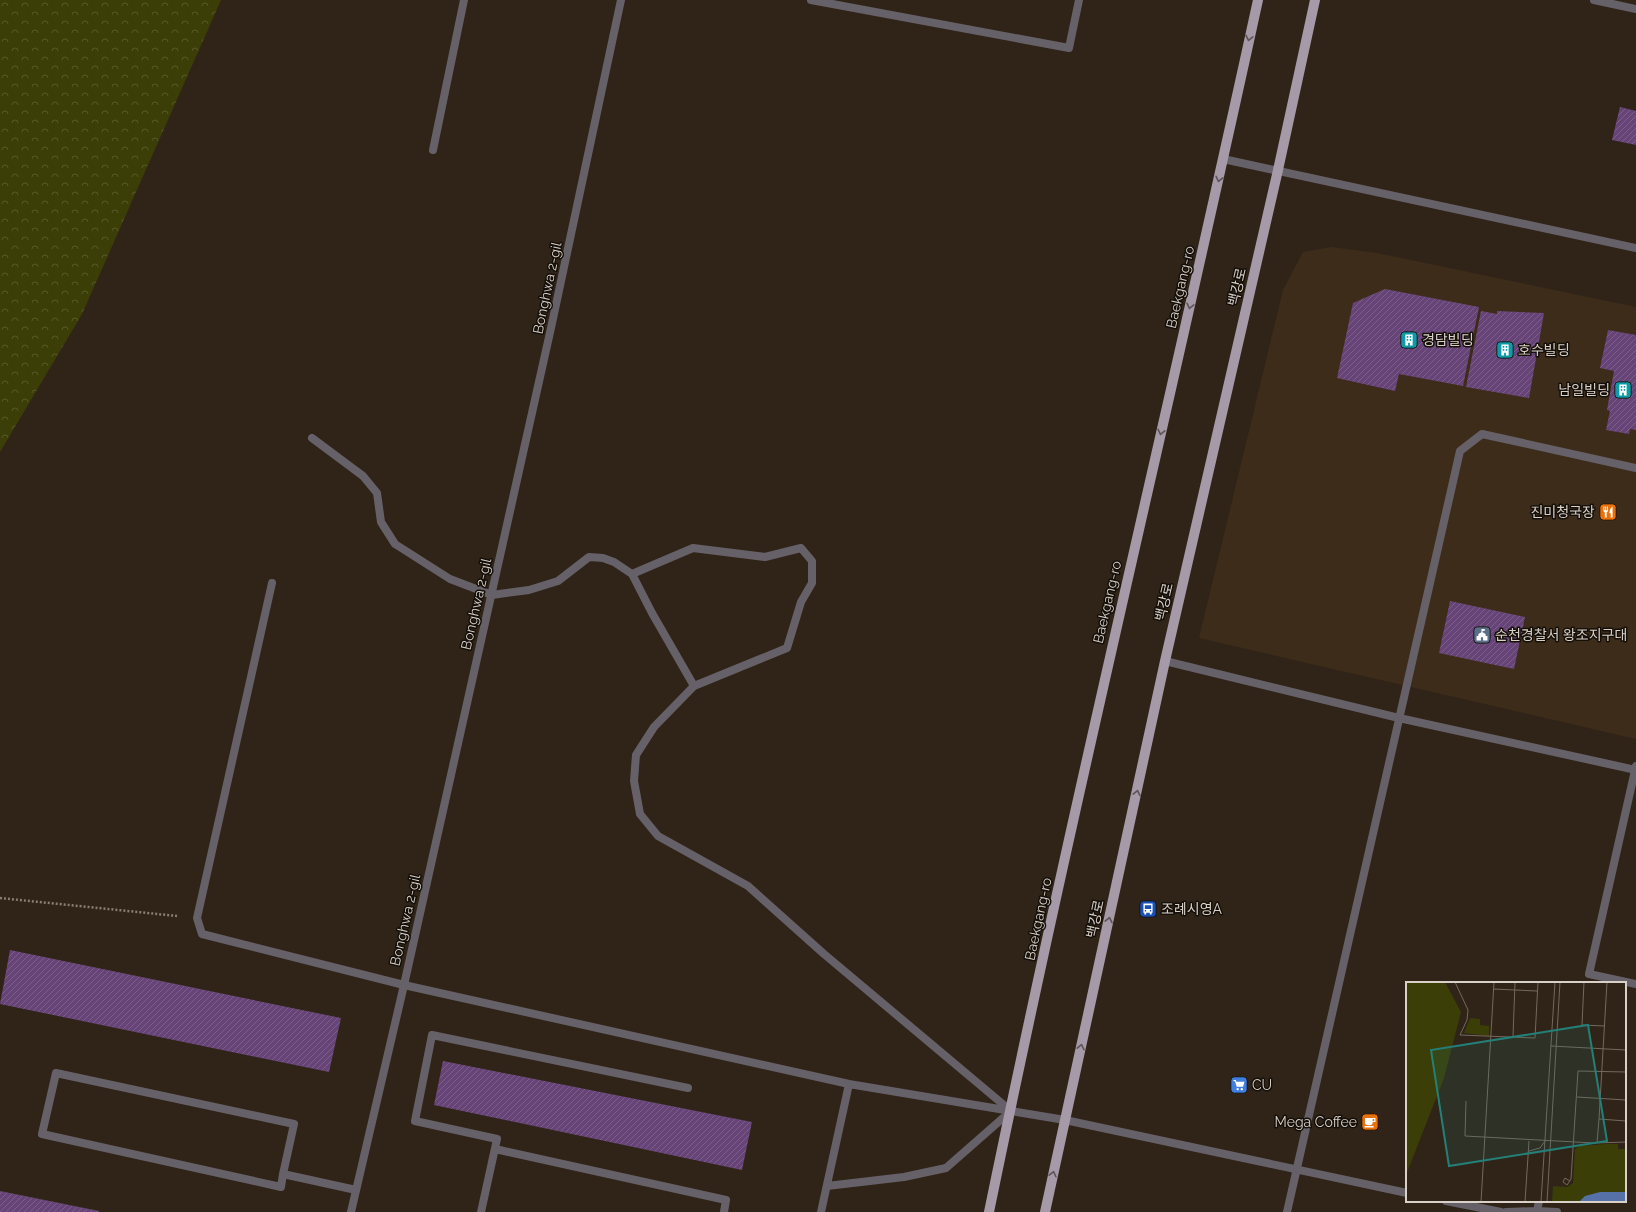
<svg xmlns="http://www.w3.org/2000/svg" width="1636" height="1212" viewBox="0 0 1636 1212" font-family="Raleway,'Noto Sans KR',sans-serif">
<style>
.built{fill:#3d2c1a}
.forest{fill:url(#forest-crowns)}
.building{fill:url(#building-hatch)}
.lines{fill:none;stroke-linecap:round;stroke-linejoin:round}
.path{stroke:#887e74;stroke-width:2.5;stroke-dasharray:2 2;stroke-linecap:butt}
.service{stroke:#666168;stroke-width:8}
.pedestrian{stroke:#666168;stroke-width:8}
.minor{stroke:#666168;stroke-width:8}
.tertiary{stroke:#666168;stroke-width:8}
.primary{stroke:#a69aa8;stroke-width:10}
.oneway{stroke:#5d5458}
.labels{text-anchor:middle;stroke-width:3;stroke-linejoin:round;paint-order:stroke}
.street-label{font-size:14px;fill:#d9d0c8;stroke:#140f09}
.poi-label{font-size:14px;fill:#d9d0c8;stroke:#140f09;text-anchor:start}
.inset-road{fill:none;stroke:#74695e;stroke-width:1}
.view{fill:#237f77;fill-opacity:0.15;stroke:#237f77;stroke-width:2}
.inset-edge{fill:none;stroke:#d9d0c8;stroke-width:2}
</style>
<defs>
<pattern id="forest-crowns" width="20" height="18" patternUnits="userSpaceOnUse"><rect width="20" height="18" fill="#3b3e07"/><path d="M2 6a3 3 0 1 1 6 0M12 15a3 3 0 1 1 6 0" fill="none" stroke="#57592a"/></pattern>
<pattern id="building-hatch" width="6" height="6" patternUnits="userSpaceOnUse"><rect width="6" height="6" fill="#674477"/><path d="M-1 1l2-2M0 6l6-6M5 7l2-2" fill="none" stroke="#7c5e89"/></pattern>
</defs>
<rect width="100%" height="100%" fill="#302418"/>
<path class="built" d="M1332 247 1377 253 1636 307V739L1199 638 1283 290 1303 252Z"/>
<path class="forest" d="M0 0H221L82 314 0 452Z"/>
<path class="building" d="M1620 107 1636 111V145L1612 140Z
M1385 289 1479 307 1463 386 1399 374 1395 391 1337 378 1353 303Z
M1481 311 1497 314V311L1544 313 1529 398 1466 387Z
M1608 330 1636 335V430L1630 429 1629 434 1606 430 1610 411 1607 410 1614 371 1600 368Z
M1450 601 1525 617 1514 669 1439 653Z
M10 950 341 1018 329 1072 0 1004Z
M443 1061 752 1122 742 1170 434 1105Z
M0 1191 99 1211V1212H0Z"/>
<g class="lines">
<path class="path" d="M0 898 177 916"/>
<path class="service" d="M433 150 464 0
M312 438 363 476 377 493 381 522 395 544 450 579 492 595 529 590 558 581 589 557 603 558 614 562 632 574 652 613 694 686
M632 574 693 548 765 557 801 548 812 561V583L801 602 787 648 694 686 654 727 636 755 634 781 640 814 658 836 748 886 824 954 1011 1111
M495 1149 726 1200 724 1212
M283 1174 294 1124 56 1073 42 1134 281 1187 283 1174 356 1190
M481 1212 497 1139 415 1121 432 1035 688 1088"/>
<path class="pedestrian" d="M1165 661 1399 718"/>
<path class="minor" d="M811 0 1069 48 1079 0
M1594 0 1636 9
M272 583 197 918 202 934 404 985 849 1084 1065 1120 1407 1193
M1399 718 1636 770
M1636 766 1589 974 1636 984
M827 1186 904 1177 946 1168 1011 1111
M1446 1201 1501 1212
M1537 1211 1539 1201
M821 1212 849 1084
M1287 1212 1460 451 1482 434 1636 468
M1506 1212 1537 1211 1557 1212"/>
<path class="tertiary" d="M1223 159 1636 248
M351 1212 404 985 551 328 621 0"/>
<path class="primary" d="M989 1212C1072 807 1170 405 1258 0
M1045 1212 1165 661 1278 170 1315 0"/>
</g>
<defs><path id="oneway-chevron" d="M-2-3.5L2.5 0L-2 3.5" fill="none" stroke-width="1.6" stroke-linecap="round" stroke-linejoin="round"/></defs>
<g class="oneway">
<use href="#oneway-chevron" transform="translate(1249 38) rotate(102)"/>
<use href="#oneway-chevron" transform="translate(1219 179) rotate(103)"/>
<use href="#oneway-chevron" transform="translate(1190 306) rotate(103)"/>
<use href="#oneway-chevron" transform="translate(1161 432) rotate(103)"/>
<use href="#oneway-chevron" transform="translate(1137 793) rotate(-78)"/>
<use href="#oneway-chevron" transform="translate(1109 920) rotate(-78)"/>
<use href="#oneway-chevron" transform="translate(1081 1047) rotate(-78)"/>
<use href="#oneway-chevron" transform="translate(1053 1174) rotate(-77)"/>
</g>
<defs>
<symbol id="building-square" viewBox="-11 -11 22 22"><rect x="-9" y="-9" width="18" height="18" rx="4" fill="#0f9aa8" stroke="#140f09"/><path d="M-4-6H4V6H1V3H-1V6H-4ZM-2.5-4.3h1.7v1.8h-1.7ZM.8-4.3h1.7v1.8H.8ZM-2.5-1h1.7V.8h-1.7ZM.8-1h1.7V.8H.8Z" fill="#fff"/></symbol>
<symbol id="restaurant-square" viewBox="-11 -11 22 22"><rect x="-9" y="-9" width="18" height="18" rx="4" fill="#e8710a" stroke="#140f09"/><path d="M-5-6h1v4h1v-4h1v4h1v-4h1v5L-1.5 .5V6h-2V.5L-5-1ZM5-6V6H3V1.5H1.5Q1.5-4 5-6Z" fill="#fff"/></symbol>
<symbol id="civic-square" viewBox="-11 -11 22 22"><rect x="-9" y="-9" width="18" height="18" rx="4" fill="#5c6f8a" stroke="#140f09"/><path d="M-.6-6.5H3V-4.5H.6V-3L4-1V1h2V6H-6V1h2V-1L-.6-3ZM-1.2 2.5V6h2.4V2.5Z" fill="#fff"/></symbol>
<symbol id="bus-square" viewBox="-11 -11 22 22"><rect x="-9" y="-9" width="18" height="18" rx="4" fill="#1a4fb4" stroke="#140f09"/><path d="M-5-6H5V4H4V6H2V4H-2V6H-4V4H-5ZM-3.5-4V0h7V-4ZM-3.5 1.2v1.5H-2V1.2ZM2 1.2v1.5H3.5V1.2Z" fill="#fff"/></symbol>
<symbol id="supermarket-square" viewBox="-11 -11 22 22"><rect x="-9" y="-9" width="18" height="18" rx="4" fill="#3f7fe0" stroke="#140f09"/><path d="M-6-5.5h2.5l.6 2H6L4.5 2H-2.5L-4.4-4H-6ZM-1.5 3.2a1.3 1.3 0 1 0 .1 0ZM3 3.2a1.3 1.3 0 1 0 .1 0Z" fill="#fff"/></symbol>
<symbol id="cafe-square" viewBox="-11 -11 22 22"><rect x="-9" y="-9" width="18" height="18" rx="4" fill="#e8710a" stroke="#140f09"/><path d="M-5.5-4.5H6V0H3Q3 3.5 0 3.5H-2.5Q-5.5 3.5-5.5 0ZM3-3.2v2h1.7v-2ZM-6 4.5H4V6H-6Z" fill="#fff"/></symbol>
</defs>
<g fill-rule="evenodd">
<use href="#building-square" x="1399" y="330" width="20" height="20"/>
<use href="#building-square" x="1495" y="340" width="20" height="20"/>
<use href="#building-square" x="1613" y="380" width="20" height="20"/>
<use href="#restaurant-square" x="1598" y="502" width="20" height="20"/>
<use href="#civic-square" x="1472" y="625" width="20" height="20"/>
<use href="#bus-square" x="1138" y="899" width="20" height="20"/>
<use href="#supermarket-square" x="1229" y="1075" width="20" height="20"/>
<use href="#cafe-square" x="1360" y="1112" width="20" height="20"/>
</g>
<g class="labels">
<g class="street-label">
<text transform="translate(1180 287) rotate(-77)" y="5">Baekgang-ro</text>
<text transform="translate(1237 287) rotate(-77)" y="5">백강로</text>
<text transform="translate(547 288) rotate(-78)" y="5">Bonghwa 2-gil</text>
<text transform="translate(1107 602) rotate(-77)" y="5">Baekgang-ro</text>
<text transform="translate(1164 602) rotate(-77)" y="5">백강로</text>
<text transform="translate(476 604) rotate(-77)" y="5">Bonghwa 2-gil</text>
<text transform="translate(1038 919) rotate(-78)" y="5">Baekgang-ro</text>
<text transform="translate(1095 919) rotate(-78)" y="5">백강로</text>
<text transform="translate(405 920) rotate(-77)" y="5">Bonghwa 2-gil</text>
</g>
<g class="poi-label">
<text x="1422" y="345">경담빌딩</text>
<text x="1518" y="355">호수빌딩</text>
<text x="1610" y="395" text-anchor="end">남일빌딩</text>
<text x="1595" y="517" text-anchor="end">진미청국장</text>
<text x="1495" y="640">순천경찰서 왕조지구대</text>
<text x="1161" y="914">조례시영A</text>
<text x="1252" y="1090">CU</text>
<text x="1357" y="1127" text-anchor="end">Mega Coffee</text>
</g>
</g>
<g transform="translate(1406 982)">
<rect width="220" height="220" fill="#302418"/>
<path d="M0 0H39L55 30 38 96 0 193Z" fill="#3b3e07"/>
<path d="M64 36 74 37V43L83 44V54L58 51ZM200 162H212V167H220V220H146L147 204 161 205 167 201 169 167 174 164Z" fill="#3b3e07"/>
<path d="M194 210H220V220H173L179 214Z" fill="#5671a7"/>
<path class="inset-road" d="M49 0 62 28 61 38 54 53 129 56 132 0M178 0 176 43 199 44M201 0 193 137 220 139M87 7 131 9M107 55 109 0M145 64 220 68M171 115 220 118M60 119 59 154 188 161 220 160M191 161 193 137M123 169 134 166 139 159M164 199 159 196 157 200 161 203 165 197 172 89 220 90M75 220 88 0M119 220 123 159M135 220 149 0M141 220 154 0"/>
<path class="view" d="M182 43 201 159 43 184 25 68Z"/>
<rect width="220" height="220" class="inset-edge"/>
</g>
</svg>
